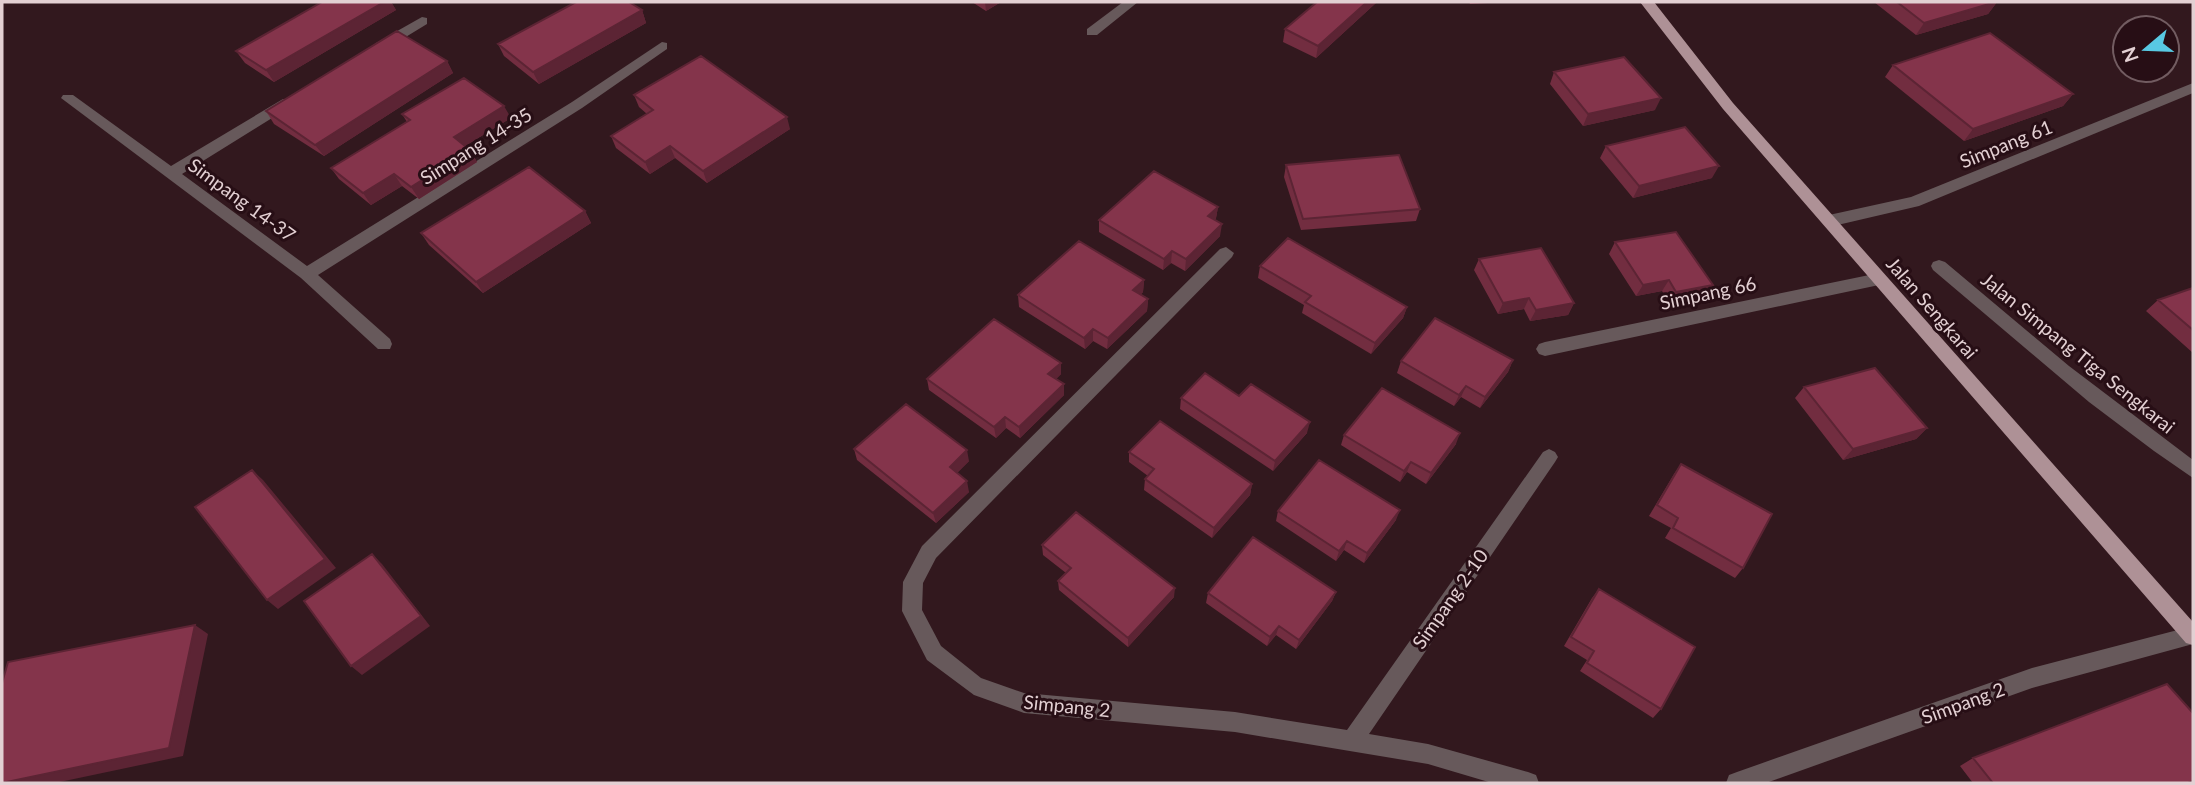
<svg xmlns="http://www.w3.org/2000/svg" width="2195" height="785" viewBox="0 0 2195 785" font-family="Lato,sans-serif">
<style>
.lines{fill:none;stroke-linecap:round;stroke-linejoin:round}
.lane{fill:#67595b;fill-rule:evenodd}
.street{fill:#67595b;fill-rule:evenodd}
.primary{fill:#ae9196;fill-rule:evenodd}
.wall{fill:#722d40}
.shaded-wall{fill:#5c2434}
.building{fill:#84344b;stroke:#5c2434;stroke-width:2}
.labels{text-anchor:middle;stroke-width:6;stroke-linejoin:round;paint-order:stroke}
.street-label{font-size:19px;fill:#e3d0d3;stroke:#270e15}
</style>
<rect width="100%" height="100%" fill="#32181e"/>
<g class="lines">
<path class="lane" d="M1879 273 1887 279 1879 285 1545 356 1539 354 1536 349 1539 344 1545 342Z"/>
<path class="street" d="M1123 2H1138L1097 35H1087V29Z
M422 17 427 18V24L386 49H376V43Z
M662 42 667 43V49L582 108 318 275 390 339 392 344 390 349H378L301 278 61 98 63 95H73L171 166 283 99H293L295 102 293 105 182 174 307 266 572 102Z
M2193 83V93L1919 206 1829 227 1821 221 1829 215 1911 197Z
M1226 247 1234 253 1232 257 936 558 923 583 922 610 941 646 981 678 1024 693 1235 712 1347 730 1543 452 1549 449 1555 452 1558 457 1555 462 1369 734 1428 744 1528 772 1536 775 1539 783H1492L1428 764 1235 732 1024 713 974 695 927 660 902 611 903 582 922 546 1220 249Z
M1939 260 1945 262 2069 366 2193 460V478L2154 451 2089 402 1933 270 1931 266 1933 262Z
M2193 626V644L2032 688 1766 783H1726L1729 775 1737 772 2032 668Z"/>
<path class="primary" d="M1640 2H1654L1733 103 2193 622V645L2186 643 1723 109Z"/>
</g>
<path class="wall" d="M322 2H391L396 10 274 82 245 63 236 51Z
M972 2H1001L986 11Z
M1377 2 1316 58 1283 42 1285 29Z
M1469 2H1506L1470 4Z
M1874 2H1997L1988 14 1916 35Z
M642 10 646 23 539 84 504 56 498 44Z
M447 61 453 73 324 156 274 124 266 111Z
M1893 65 2073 94 2063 106 1964 141 1885 77Z
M1554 72 1655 110 1583 126 1550 84Z
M634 95 790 129 707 183 675 158 650 174 616 148 611 136 647 114 639 107Z
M402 114 511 118 465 146 470 150 477 162 419 199 402 186 371 205 339 179 331 168 407 122Z
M1606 146 1712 178 1633 198 1600 158Z
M1286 165 1420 209 1416 221 1301 230 1284 177Z
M1218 207 1216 218 1215 220 1220 236 1185 271 1171 263 1163 270 1099 232V220Z
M585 211 591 223 483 293 429 245 421 233Z
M1615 242 1706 297 1669 303 1662 291 1636 296 1609 254Z
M1479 259 1574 303 1568 315 1530 321 1524 309 1498 314 1474 270Z
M1260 266 1407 307 1403 318 1371 354 1302 313 1304 305 1258 278Z
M1144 280 1143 292 1140 295 1148 299 1147 311 1107 349 1093 341 1085 349 1019 307 1018 295Z
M2193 288V353L2146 311 2158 300Z
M1513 360 1508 372 1480 408 1461 397 1454 406 1397 373 1401 361Z
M1061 374 1056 379 1064 384V395L1020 438 1006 428 996 438 929 390 927 379Z
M1804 387 1927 428 1916 439 1843 460 1795 398Z
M1181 398 1307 433 1273 471 1180 409Z
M1344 435 1456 444 1426 484 1407 472 1400 482 1341 445Z
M854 449 969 461 957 473 969 492 936 523 857 460Z
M1129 452 1252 484 1250 495 1212 538 1144 490 1145 479 1148 476 1129 462Z
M1681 464 1743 568 1735 578 1665 538 1671 528 1649 516 1674 474Z
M1278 511 1396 520 1364 563 1344 550 1336 561 1276 521Z
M1042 545 1174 597 1128 647 1059 590 1058 581 1066 573 1043 555Z
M1599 589 1661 709 1653 718 1580 671 1587 660 1564 646 1592 598Z
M1336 592 1332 601 1296 649 1276 635 1267 646 1206 603 1208 593Z
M1973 758 2189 783H1973L1960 766Z"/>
<path class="shaded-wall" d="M384 2H391L396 10 274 82 266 70Z
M985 2H1001L986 11Z
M1367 2H1377L1316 58 1318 46Z
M1997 2 1988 14 1916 35 1924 23Z
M642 10 646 23 539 84 533 72Z
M447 61 453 73 324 156 315 145Z
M2073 94 2063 106 1964 141 1973 129Z
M1661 98 1655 110 1583 126 1588 114Z
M504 106 511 118 460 149 454 137Z
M787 117 790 129 707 183 703 171Z
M670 146 675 158 650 174 645 162Z
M470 150 477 162 419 199 411 187Z
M1719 166 1712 178 1633 198 1639 186Z
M394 174 402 186 371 205 363 193Z
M1218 207 1216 218 1206 227 1208 216Z
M585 211 591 223 483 293 476 282Z
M1222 224 1220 236 1185 271 1186 259Z
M1172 251 1171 263 1163 270 1164 259Z
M1144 280 1143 292 1133 302V290Z
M1669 280 1662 291 1636 296 1643 285Z
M1713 285 1706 297 1669 303 1676 292Z
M1529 298 1524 309 1498 314 1503 303Z
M1148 299 1147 311 1107 349 1108 338Z
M1574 303 1568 315 1530 321 1536 310Z
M1407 307 1403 318 1371 354 1375 343Z
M1093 329V341L1085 349 1084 338Z
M1513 360 1508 372 1480 408 1485 397Z
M1061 363V374L1049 385 1048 374Z
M1064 384V395L1020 438 1019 427Z
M1466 386 1461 397 1454 406 1459 395Z
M1005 417 1006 428 996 438 994 427Z
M1310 422 1307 433 1273 471 1275 461Z
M1927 428 1916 439 1843 460 1853 449Z
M1460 433 1456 444 1426 484 1431 473Z
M967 450 969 461 951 478 950 467Z
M1411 462 1407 472 1400 482 1404 471Z
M252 470 263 480 336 568 278 609 267 600Z
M967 481 969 492 936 523 933 513Z
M1252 484 1250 495 1212 538 1214 528Z
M1400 510 1396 520 1364 563 1367 553Z
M1347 541 1344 550 1336 561 1339 551Z
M372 554 382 564 430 626 362 675 351 666Z
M1175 588 1174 597 1128 647V638Z
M1336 592 1332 601 1296 649 1299 640Z
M195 625 208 634 183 756 55 783H3Z
M1279 626 1276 635 1267 646 1270 637Z"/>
<path class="building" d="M322 2H384L266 70 236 51Z
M576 2H629L642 10 533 72 498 44Z
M1317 2H1367L1318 46 1285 29Z
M1897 2H1996L1924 23Z
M397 31 447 61 315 145 266 111Z
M1990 33 2073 94 1973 129 1893 65Z
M701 56 787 117 703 171 670 146 645 162 611 136 653 110 634 95Z
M1624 57 1661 98 1588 114 1554 72Z
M464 78 504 106 454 137 470 150 411 187 394 174 363 193 331 168 410 120 402 114Z
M1685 127 1719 166 1639 186 1606 146Z
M1399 155 1420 209 1303 219 1286 165Z
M529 167 585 211 476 282 421 233Z
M1154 171 1218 207 1208 216 1222 224 1186 259 1172 251 1164 259 1099 220Z
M1676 232 1713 285 1676 292 1669 280 1643 285 1615 242Z
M1288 238 1407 307 1375 343 1305 302 1311 296 1260 266Z
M1079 241 1144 280 1133 290 1148 299 1108 338 1093 329 1084 338 1018 295Z
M1541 248 1574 303 1536 310 1529 298 1503 303 1479 259Z
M2193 288V330L2158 300Z
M1435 318 1513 360 1485 397 1466 386 1459 395 1401 361Z
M994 319 1061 363 1048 374 1064 384 1019 427 1005 417 994 427 927 379Z
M1875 368 1927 428 1853 449 1804 387Z
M1205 373 1239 396 1251 384 1310 422 1275 461 1181 398Z
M1382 388 1460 433 1431 473 1411 462 1404 471 1344 435Z
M906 404 967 450 950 467 967 481 933 513 854 449Z
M1160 421 1252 484 1214 528 1145 479 1154 469 1129 452Z
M1319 460 1400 510 1367 553 1347 541 1339 551 1278 511Z
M1681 464 1772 514 1743 568 1673 528 1678 518 1657 505Z
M252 470 325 559 267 600 195 507Z
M1076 512 1175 588 1128 638 1058 581 1071 568 1042 545Z
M1253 537 1336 592 1299 640 1279 626 1270 637 1208 593Z
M372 554 421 616 351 666 304 601Z
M1599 589 1695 647 1661 709 1587 663 1594 651 1571 637Z
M195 625 169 748 2 783V683L8 662Z
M2167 684 2193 713V781L2188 783H1993L1973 758Z"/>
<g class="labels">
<g class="street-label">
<text transform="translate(2006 144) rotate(-22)" y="7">Simpang 61</text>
<text transform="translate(476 146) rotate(-32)" y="7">Simpang 14-35</text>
<text transform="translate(242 200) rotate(36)" y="7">Simpang 14-37</text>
<text transform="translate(1708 293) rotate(-12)" y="7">Simpang 66</text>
<text transform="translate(1932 308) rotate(49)" y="7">Jalan Sengkarai</text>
<text transform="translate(2078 353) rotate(39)" y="7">Jalan Simpang Tiga Sengkarai</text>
<text transform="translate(1450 599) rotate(-55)" y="7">Simpang 2-10</text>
<text transform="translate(1963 703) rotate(-20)" y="7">Simpang 2</text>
<text transform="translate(1067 706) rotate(6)" y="7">Simpang 2</text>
</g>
</g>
<rect width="2195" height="785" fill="none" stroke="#e3d0d3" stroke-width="7"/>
<g transform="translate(2146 49) rotate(251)"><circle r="33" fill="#270e15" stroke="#725c61" stroke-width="2"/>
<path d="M0-5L12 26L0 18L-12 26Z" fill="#58c9e3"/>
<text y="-10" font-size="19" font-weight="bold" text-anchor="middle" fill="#e3d0d3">N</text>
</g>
</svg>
